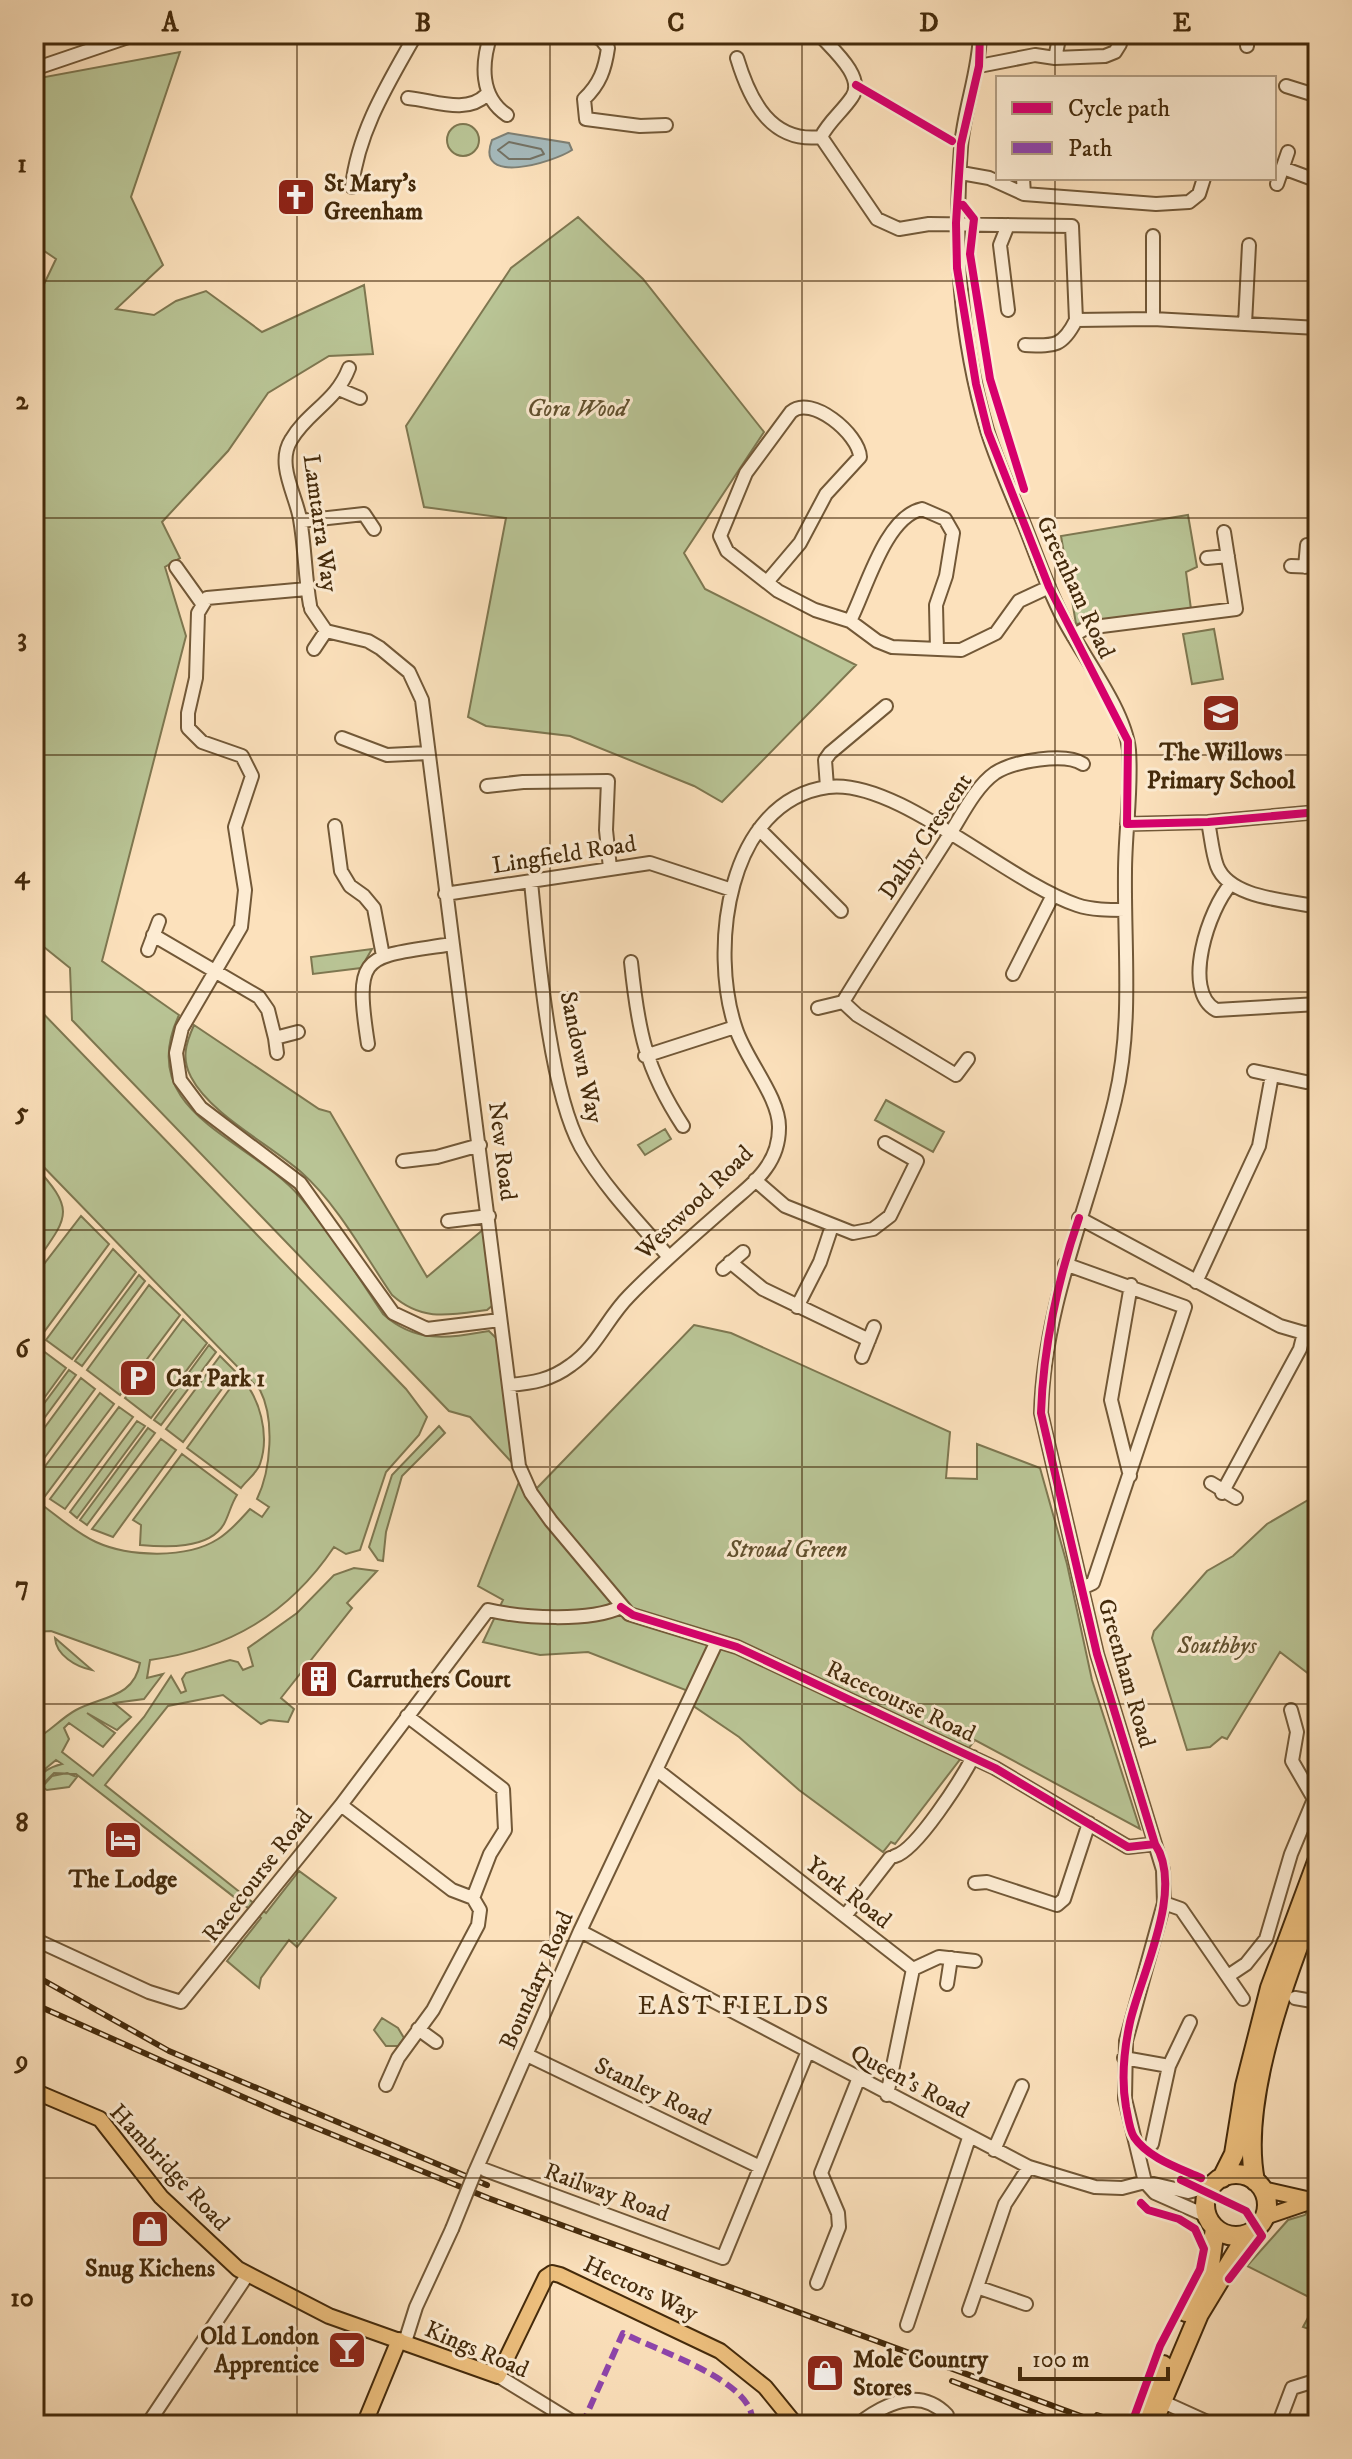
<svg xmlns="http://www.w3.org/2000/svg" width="1352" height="2459" viewBox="0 0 1352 2459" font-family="'IM FELL DW Pica',serif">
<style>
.green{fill:#b9c495;stroke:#7e7750;stroke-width:2}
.water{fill:#a5babc;stroke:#7e8075;stroke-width:2}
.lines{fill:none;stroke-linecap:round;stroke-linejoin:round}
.shore{stroke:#747264;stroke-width:2}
.minor-casing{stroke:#725837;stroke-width:16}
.major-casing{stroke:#442a0b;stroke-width:18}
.highway-casing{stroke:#442a0b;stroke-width:22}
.minor{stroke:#fdecd3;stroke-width:12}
.major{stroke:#eec07e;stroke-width:14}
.highway{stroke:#eec07e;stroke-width:18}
.rail-casing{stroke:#442a0b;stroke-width:6}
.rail{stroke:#fdecd3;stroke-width:3;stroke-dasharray:9;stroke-linecap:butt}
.minor-bridge-casing{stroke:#725837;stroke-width:16;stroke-linecap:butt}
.minor-bridge{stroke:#fdecd3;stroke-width:12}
.quiet{stroke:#8e44ad;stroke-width:6;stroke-dasharray:12 6;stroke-linecap:butt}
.cycleway-casing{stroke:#fdecd3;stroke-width:13}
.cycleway{stroke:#d6006c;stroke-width:8}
.grid{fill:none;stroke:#442a0b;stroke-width:2;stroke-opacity:0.55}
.labels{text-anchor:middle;stroke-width:6;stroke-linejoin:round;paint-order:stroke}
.poi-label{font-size:24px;font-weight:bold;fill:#442a0b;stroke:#fdecd3;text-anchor:start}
.park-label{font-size:24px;font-style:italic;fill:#61502e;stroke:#fdecd3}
.street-label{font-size:24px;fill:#442a0b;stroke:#fdecd3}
.neighbourhood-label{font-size:26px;letter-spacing:2px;fill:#442a0b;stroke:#fdecd3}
.neatline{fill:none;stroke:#442a0b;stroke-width:3}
.grid-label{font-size:26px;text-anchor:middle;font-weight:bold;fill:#442a0b}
</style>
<rect width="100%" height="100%" fill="#fce1bc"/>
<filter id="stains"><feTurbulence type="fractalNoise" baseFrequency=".0025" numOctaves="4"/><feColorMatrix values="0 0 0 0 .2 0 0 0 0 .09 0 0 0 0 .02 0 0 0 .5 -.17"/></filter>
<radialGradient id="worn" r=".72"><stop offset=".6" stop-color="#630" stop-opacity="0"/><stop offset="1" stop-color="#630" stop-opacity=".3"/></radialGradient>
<path class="green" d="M180 52 131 197 163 265 116 309 154 315 176 301 206 291 262 332 364 285 373 354 329 356 268 393 228 451 162 522 180 558 165 567 186 636 102 961 179 1015C133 1113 250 1138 301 1198 331 1234 357 1275 383 1314 416 1344 448 1338 489 1331L497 1339 516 1467 470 1417 449 1411 72 1020 70 968 34 939V305L56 259 34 244V79Z
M447 140a16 16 0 1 1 32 0a16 16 0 1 1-32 0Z
M578 217 643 279 764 432 684 553 705 589 856 665 722 802 694 786 570 736 486 726 468 717 506 518 424 507 406 426 511 268Z
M1188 515 1197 567 1186 572 1191 609 1076 624 1061 536Z
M1214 629 1223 679 1192 684 1183 634Z
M372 949 361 968 313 974 311 957Z
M34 1004 406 1389 427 1417 419 1435 386 1472 360 1550 346 1554 334 1547C289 1614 229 1649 150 1660L147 1678 163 1674 144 1699 114 1703 131 1717 117 1730 87 1713 115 1733 103 1747 69 1723 64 1728 69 1739 62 1752 93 1776 144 1717 171 1676 181 1693 186 1691 182 1679 186 1673 230 1660 238 1662 243 1670 253 1666 248 1648 297 1613 334 1575 354 1568 377 1571 347 1603 352 1608 281 1698 294 1709 288 1722 269 1720 261 1724 223 1695 168 1706 105 1785 266 1913 299 1871 336 1898 297 1947 289 1940 261 1978 259 1988 227 1961 261 1918 76 1774 54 1773 34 1793C34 1776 46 1768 62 1764L56 1760 34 1778V1740C50 1732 61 1718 76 1710 102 1696 134 1698 140 1663L51 1631 34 1632V1499C54 1513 74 1532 96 1542 129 1557 187 1559 218 1539 231 1531 240 1520 250 1509L262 1517 269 1507 257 1499C271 1470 275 1419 260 1390L34 1157Z
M194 1025 319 1109 330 1112 427 1277 485 1228 493 1305 487 1310C450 1315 422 1322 392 1295 364 1254 338 1205 301 1172 269 1144 210 1114 191 1077 181 1058 186 1043 194 1025Z
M886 1100 944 1132 933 1152 875 1120Z
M665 1129 671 1139 645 1155 638 1145Z
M34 1165C77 1212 68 1216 34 1265Z
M81 1216 109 1244 41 1336 34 1331V1277Z
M113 1249 136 1272 72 1359 46 1340Z
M139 1275 145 1281 82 1366 75 1361Z
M149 1285 180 1315 120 1395 87 1370Z
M183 1319 207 1343 151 1418 125 1398Z
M694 1325 731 1333 950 1432 946 1478 977 1479V1444L1040 1468 1067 1564 1092 1680 1140 1829 975 1740 895 1844 891 1842 883 1852 799 1790 739 1737 692 1705 696 1694 588 1652 540 1655 483 1642 503 1600 478 1586 519 1482 537 1488Z
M209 1345 216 1352 161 1425 154 1420Z
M42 1350 66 1368 34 1412V1357Z
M220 1356 235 1371 183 1442 166 1429Z
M69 1370 76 1375 34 1432V1417Z
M239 1376C260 1396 270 1435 260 1464 257 1473 247 1480 241 1488L187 1448Z
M81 1378 95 1389 34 1472V1442Z
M100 1393 114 1404 45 1496 34 1488V1481Z
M119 1407 133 1417 65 1509 50 1499Z
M137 1421 145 1426 77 1518 70 1512Z
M439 1426 445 1433 402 1476 386 1532 383 1561 378 1560 369 1547 392 1475Z
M148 1428 155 1433 87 1525 80 1520Z
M161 1439 176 1450 113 1537 92 1529Z
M182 1454 237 1495C231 1504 229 1515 224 1524 209 1550 164 1547 140 1545L141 1525 133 1520Z
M1318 1488V1681L1280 1652 1227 1739 1222 1737 1210 1747 1187 1750 1152 1638 1154 1631 1207 1571 1233 1556 1267 1524 1308 1500Z
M55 1638 92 1670C76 1667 56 1655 55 1638Z
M67 1773 77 1777 69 1787 47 1790 42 1787 52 1776Z
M382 2018 398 2028 404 2038 398 2046H386L374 2030Z
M1318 2207V2332L1303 2327 1317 2301 1247 2266 1288 2220 1305 2215 1309 2208Z"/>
<path class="water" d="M508 133 569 143 572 150C554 162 474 187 492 140Z"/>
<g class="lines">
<path class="shore" d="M509 142 541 149 544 154 530 159H509L498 150Z"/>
<defs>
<path id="minor" d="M152 34 182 37 232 34
M491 34C481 64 480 97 507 115
M587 34 601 39 608 48C605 69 600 84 584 99L586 119 640 126 666 125
M819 34C831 48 866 77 852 97 842 112 829 121 821 137
M980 34C979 73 964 108 961 147 954 244 959 335 987 430 997 462 1011 493 1024 524 1036 554 1047 587 1062 616 1081 654 1125 709 1129 750 1132 791 1125 832 1125 872 1124 949 1133 1025 1115 1100 1090 1205 1044 1303 1041 1413L1097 1654 1163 1870 1164 1903 1126 2041 1125 2099 1145 2182 1155 2193 1207 2216
M1247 46 1248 34
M737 58C750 101 771 143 821 137
M1055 58 1060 34
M979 66 1035 55 1055 58 1105 56 1115 52 1120 44 1119 34
M34 69 137 34
M1286 86 1318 96
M408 98C433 100 466 115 486 95
M821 137 877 219 899 229 929 224 1072 226 1076 320 1153 319 1318 328
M1283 168 1318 181
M961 173 989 178 1024 194 1156 204 1189 202 1199 194 1204 178
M1023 178 1024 194
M1277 184 1288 152
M352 187C358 131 389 82 416 34
M1008 225 1000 245 1008 310
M1153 236V319
M1245 324 1249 245
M1025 345C1053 346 1062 348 1076 320
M341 390 360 398
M301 521 364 514 374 529
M1207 558 1228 556
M1291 566 1318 567
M176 567 201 602
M1305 567 1307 545
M767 582 800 543 826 494 860 457C859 434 811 394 791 412L746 473 720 536 727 551 778 591 815 610 850 621 877 641 892 647 961 650 996 633 1019 601 1049 587
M307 589 207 598 198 613 196 678 188 713V728L202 742 242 756 252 776 235 827 245 890 241 927 182 1028 176 1053 180 1080 201 1108 300 1183 393 1313 427 1329 500 1320
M310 605C305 577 305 547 300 519 296 495 276 464 291 440 308 411 336 402 349 368
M311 609 326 631 368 641 380 648 409 672 422 700 519 1466 531 1493 551 1521 629 1614 737 1647 995 1768 1128 1847 1155 1844
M850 621C866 590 885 517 922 509L945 519 953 533 946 576 936 605 937 649
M1073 636 1086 628 1236 609 1224 532
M314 649 326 631
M342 738 387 755 428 753
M487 786 523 782 608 781 606 830 610 868
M827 787 825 760 830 753 886 706
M1208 822C1211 836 1212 852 1217 866 1230 899 1288 900 1318 907
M1127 824 1208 822 1318 812
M335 826 341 871 350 886 364 896 374 908 383 956
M759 829 841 911
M531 882C538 951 549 1089 581 1147 604 1187 639 1223 669 1257
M1231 884C1209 908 1181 991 1216 1010L1318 1004
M445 894 650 863 732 890
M153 935 259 997 268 1010 275 1038
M148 950 159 921
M631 962C638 1030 645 1068 683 1126
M1013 974 1053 895
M818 1008 843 1002
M368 1044C353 949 366 958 452 944
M277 1053 275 1038 298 1032
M645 1056 735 1027
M968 1059 956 1075 857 1015 843 1002C877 946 913 892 948 837 961 817 975 787 995 773 1014 761 1065 752 1083 764
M1254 1071 1306 1082
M403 1161 437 1157 480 1145
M755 1180 785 1206 853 1233 873 1229 890 1216 917 1161 885 1143
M1079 1218 1280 1326 1304 1333 1318 1332
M448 1221 489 1216
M730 1262 763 1289 869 1340
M1065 1264 1185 1307 1093 1583 1082 1588
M723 1269 743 1252
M1196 1282 1259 1146 1272 1075
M797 1307 820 1262 832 1226
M862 1357 874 1327
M509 1385C533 1383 551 1380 571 1365 597 1347 607 1318 629 1296 660 1264 694 1235 727 1206 740 1194 756 1183 766 1168 774 1157 779 1142 779 1128 780 1098 746 1060 736 1029 709 951 726 801 828 787 897 778 1006 881 1077 905 1092 910 1109 910 1125 910
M1130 1476 1111 1400 1131 1285
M1211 1483 1236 1498
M1222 1493 1300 1349 1304 1333
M657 1770 913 1969
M341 1805 452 1890 473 1898
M895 1856C917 1850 962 1778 973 1757
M975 1883 987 1882 1057 1905 1064 1899 1089 1823
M1164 1903 1181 1909 1243 1999
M845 1916 890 1858
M580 1931 1029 2167 1095 2187 1122 2188 1145 2182 1188 2192 1211 2186
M34 1939 149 1992 181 2002 341 1805 488 1610C522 1618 590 1622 621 1607
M913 1969 939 1957 975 1961
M1228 1976 1246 1964 1266 1939 1291 1854 1314 1799 1292 1761 1297 1732 1291 1710
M947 1984 951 1958
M1295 1998 1318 2002
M418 2029 436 2042
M527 2055 760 2167
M1124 2058 1169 2066
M386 2085 398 2058 433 2010 478 1925 480 1910 473 1898 490 1854 505 1830 503 1789 407 1716
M887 2095 913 1969
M1152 2144 1169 2066 1190 2022
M994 2150 1022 2086
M477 2167 723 2258 808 2051
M475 2172 580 1931 717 1641
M817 2283 839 2227 838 2213 821 2173 858 2080
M1026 2304 977 2287 1005 2204 1029 2167
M969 2310 977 2287
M907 2325 969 2138
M405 2342 416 2307 452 2229
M498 2376 578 2425
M1161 2401 1214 2425
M147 2425 248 2274
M857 2425C884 2404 919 2386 947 2415
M1278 2425 1292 2388 1318 2380"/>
<path id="major" d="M34 2091 100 2119 161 2197 238 2269 329 2316 498 2376 546 2277 552 2273 560 2275 720 2351 765 2387 796 2425
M1262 2189 1311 2200
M1265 2217 1318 2199
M364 2425 399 2340"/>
<path id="highway" d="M1205 2205a31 31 0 1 1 62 0a31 31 0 1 1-62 0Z
M1222 2178 1234 2154 1245 2086 1270 1988 1318 1859
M1255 2181C1239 2101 1287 1971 1318 1896
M1186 2312 1210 2265 1215 2228
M1138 2425 1163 2365
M1152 2425 1199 2314 1247 2235"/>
</defs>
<use href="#minor" class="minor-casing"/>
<use href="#major" class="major-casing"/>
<use href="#highway" class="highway-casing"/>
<use href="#minor" class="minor"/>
<use href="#major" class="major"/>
<use href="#highway" class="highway"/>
<defs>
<path id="rail" d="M34 1975 169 2051 487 2185
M34 2004 277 2112 488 2198 1105 2425
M952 2381 1067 2425
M1097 2415 1126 2425"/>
</defs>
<use href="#rail" class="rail-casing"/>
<use href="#rail" class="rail"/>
<defs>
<path id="minor-bridge" d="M452 2229 475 2172"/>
</defs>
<use href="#minor-bridge" class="minor-bridge-casing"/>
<use href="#minor-bridge" class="minor-bridge"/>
<path class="quiet" d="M582 2425 623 2333C654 2350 760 2382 752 2425"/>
<defs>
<path id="cycleway" d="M980 34 979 66 961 144 956 223 957 268 976 384 988 432 1049 587 1128 741 1127 824 1208 822 1318 812
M856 85 952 141
M963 205 974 219 970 254 990 379 1024 489
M1079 1218C1058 1278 1043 1349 1041 1413L1097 1654 1155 1844C1185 1889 1141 1974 1130 2022 1124 2050 1121 2079 1126 2107 1128 2116 1129 2129 1134 2137 1148 2158 1179 2168 1201 2178
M621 1607 633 1615 737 1647 995 1768 1128 1847 1155 1844
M1181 2180 1246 2211 1262 2236 1229 2279
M1133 2420 1160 2346 1200 2269 1204 2249 1195 2229 1179 2219 1148 2210 1141 2203"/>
</defs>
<use href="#cycleway" class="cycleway-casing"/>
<use href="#cycleway" class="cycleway"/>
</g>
<path class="grid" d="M297 34V2425M550 34V2425M802 34V2425M1055 34V78M1055 178V2425M34 281H1318M34 518H1318M34 755H1318M34 992H1318M34 1230H1318M34 1467H1318M34 1704H1318M34 1941H1318M34 2178H1318"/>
<defs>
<symbol id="church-square" viewBox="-11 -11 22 22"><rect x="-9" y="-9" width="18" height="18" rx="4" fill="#8f2418" stroke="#fdecd3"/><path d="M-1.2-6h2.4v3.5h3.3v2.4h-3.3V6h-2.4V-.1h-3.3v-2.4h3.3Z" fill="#fff"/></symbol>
<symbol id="school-square" viewBox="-11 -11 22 22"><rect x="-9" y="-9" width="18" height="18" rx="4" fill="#8f2418" stroke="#fdecd3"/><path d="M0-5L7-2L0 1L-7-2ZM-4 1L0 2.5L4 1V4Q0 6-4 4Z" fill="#fff"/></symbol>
<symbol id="parking-square" viewBox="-11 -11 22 22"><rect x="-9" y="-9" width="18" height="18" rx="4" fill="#8f2418" stroke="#fdecd3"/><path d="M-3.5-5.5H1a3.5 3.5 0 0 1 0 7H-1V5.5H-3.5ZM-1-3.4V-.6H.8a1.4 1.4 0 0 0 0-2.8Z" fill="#fff"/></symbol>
<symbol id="building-square" viewBox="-11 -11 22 22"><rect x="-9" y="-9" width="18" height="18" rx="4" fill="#8f2418" stroke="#fdecd3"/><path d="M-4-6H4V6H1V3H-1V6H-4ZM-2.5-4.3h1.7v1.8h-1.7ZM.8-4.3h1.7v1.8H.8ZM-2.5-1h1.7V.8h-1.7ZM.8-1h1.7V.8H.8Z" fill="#fff"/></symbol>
<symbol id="hotel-square" viewBox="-11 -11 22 22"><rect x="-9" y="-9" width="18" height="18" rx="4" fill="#8f2418" stroke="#fdecd3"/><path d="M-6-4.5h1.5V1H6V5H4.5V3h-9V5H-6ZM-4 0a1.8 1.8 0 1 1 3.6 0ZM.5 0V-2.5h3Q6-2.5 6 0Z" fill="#fff"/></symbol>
<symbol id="shop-square" viewBox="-11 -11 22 22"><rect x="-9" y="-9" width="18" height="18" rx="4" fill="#8f2418" stroke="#fdecd3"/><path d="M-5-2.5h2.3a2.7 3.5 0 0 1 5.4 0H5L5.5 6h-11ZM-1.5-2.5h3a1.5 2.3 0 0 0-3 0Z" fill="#fff"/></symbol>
<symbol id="bar-square" viewBox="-11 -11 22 22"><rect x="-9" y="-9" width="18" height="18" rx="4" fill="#8f2418" stroke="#fdecd3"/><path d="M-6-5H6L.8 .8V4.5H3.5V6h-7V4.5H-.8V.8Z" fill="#fff"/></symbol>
</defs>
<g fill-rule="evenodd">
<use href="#church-square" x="274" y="175" width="44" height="44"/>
<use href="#school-square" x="1199" y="691" width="44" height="44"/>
<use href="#parking-square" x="116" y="1356" width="44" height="44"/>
<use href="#building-square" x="297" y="1657" width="44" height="44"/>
<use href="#hotel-square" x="101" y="1818" width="44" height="44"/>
<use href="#shop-square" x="128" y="2207" width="44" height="44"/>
<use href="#bar-square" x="325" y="2328" width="44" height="44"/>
<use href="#shop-square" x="803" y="2351" width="44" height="44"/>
</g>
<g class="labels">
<g class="poi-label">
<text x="324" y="191">St Mary's<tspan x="324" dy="28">Greenham</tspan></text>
<text x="1221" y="760" text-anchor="middle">The Willows<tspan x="1221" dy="28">Primary School</tspan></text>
<text x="166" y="1386">Car Park 1</text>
<text x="347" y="1687">Carruthers Court</text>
<text x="123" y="1887" text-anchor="middle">The Lodge</text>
<text x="150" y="2276" text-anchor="middle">Snug Kichens</text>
<text x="319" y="2344" text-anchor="end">Old London<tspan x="319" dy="28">Apprentice</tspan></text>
<text x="853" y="2367">Mole Country<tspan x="853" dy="28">Stores</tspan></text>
</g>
<g class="park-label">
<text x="577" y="416">Gora Wood</text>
<text x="787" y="1557">Stroud Green</text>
<text x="1217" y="1653">Southbys</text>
</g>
<g class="street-label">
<text transform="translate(321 523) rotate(82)" y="8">Lamtarra Way</text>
<text transform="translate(1076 587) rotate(65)" y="8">Greenham Road</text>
<text transform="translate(925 836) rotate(-56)" y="8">Dalby Crescent</text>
<text transform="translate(564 854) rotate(-9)" y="8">Lingfield Road</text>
<text transform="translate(582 1057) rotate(78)" y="8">Sandown Way</text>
<text transform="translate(503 1151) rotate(83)" y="8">New Road</text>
<text transform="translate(694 1202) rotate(-44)" y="8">Westwood Road</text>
<text transform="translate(1127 1673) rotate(74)" y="8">Greenham Road</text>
<text transform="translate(901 1701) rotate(25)" y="8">Racecourse Road</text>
<text transform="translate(257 1875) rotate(-52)" y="8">Racecourse Road</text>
<text transform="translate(849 1892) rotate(38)" y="8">York Road</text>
<text transform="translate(536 1980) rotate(-66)" y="8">Boundary Road</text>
<text transform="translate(910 2081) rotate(28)" y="8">Queen's Road</text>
<text transform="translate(653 2091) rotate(26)" y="8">Stanley Road</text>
<text transform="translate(170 2167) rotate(47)" y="8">Hambridge Road</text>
<text transform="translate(607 2192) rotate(20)" y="8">Railway Road</text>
<text transform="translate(641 2288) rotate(25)" y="8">Hectors Way</text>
<text transform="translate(477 2349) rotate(23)" y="8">Kings Road</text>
</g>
<g class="neighbourhood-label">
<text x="734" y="2014">EAST FIELDS</text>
</g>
</g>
<rect width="1352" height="2459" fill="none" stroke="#fce1bc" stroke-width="88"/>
<rect x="996" y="76" width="280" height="104" fill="#fdecd3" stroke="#b39e83" stroke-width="2"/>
<rect x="1012" y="102" width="40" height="12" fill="#d6006c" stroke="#b39e83" stroke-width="2"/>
<text x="1068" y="116" font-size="24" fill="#442a0b">Cycle path</text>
<rect x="1012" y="142" width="40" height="12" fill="#8e44ad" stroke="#b39e83" stroke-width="2"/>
<text x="1068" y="156" font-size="24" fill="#442a0b">Path</text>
<path d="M1020 2367v12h148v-12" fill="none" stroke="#442a0b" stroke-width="4"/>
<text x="1032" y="2367" font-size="24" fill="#442a0b" stroke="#fdecd3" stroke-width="6" paint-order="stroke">100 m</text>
<rect x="44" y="44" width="1264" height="2371" class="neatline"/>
<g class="grid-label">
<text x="170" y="31">A</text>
<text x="423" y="31">B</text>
<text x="676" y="31">C</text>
<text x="929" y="31">D</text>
<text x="1182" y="31">E</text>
<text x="22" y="172">1</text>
<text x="22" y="409">2</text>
<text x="22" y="646">3</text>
<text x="22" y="883">4</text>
<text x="22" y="1120">5</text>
<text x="22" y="1357">6</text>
<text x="22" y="1594">7</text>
<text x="22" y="1831">8</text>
<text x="22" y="2068">9</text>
<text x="22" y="2306">10</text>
</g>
<rect width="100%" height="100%" filter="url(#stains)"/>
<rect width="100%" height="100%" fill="url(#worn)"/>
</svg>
